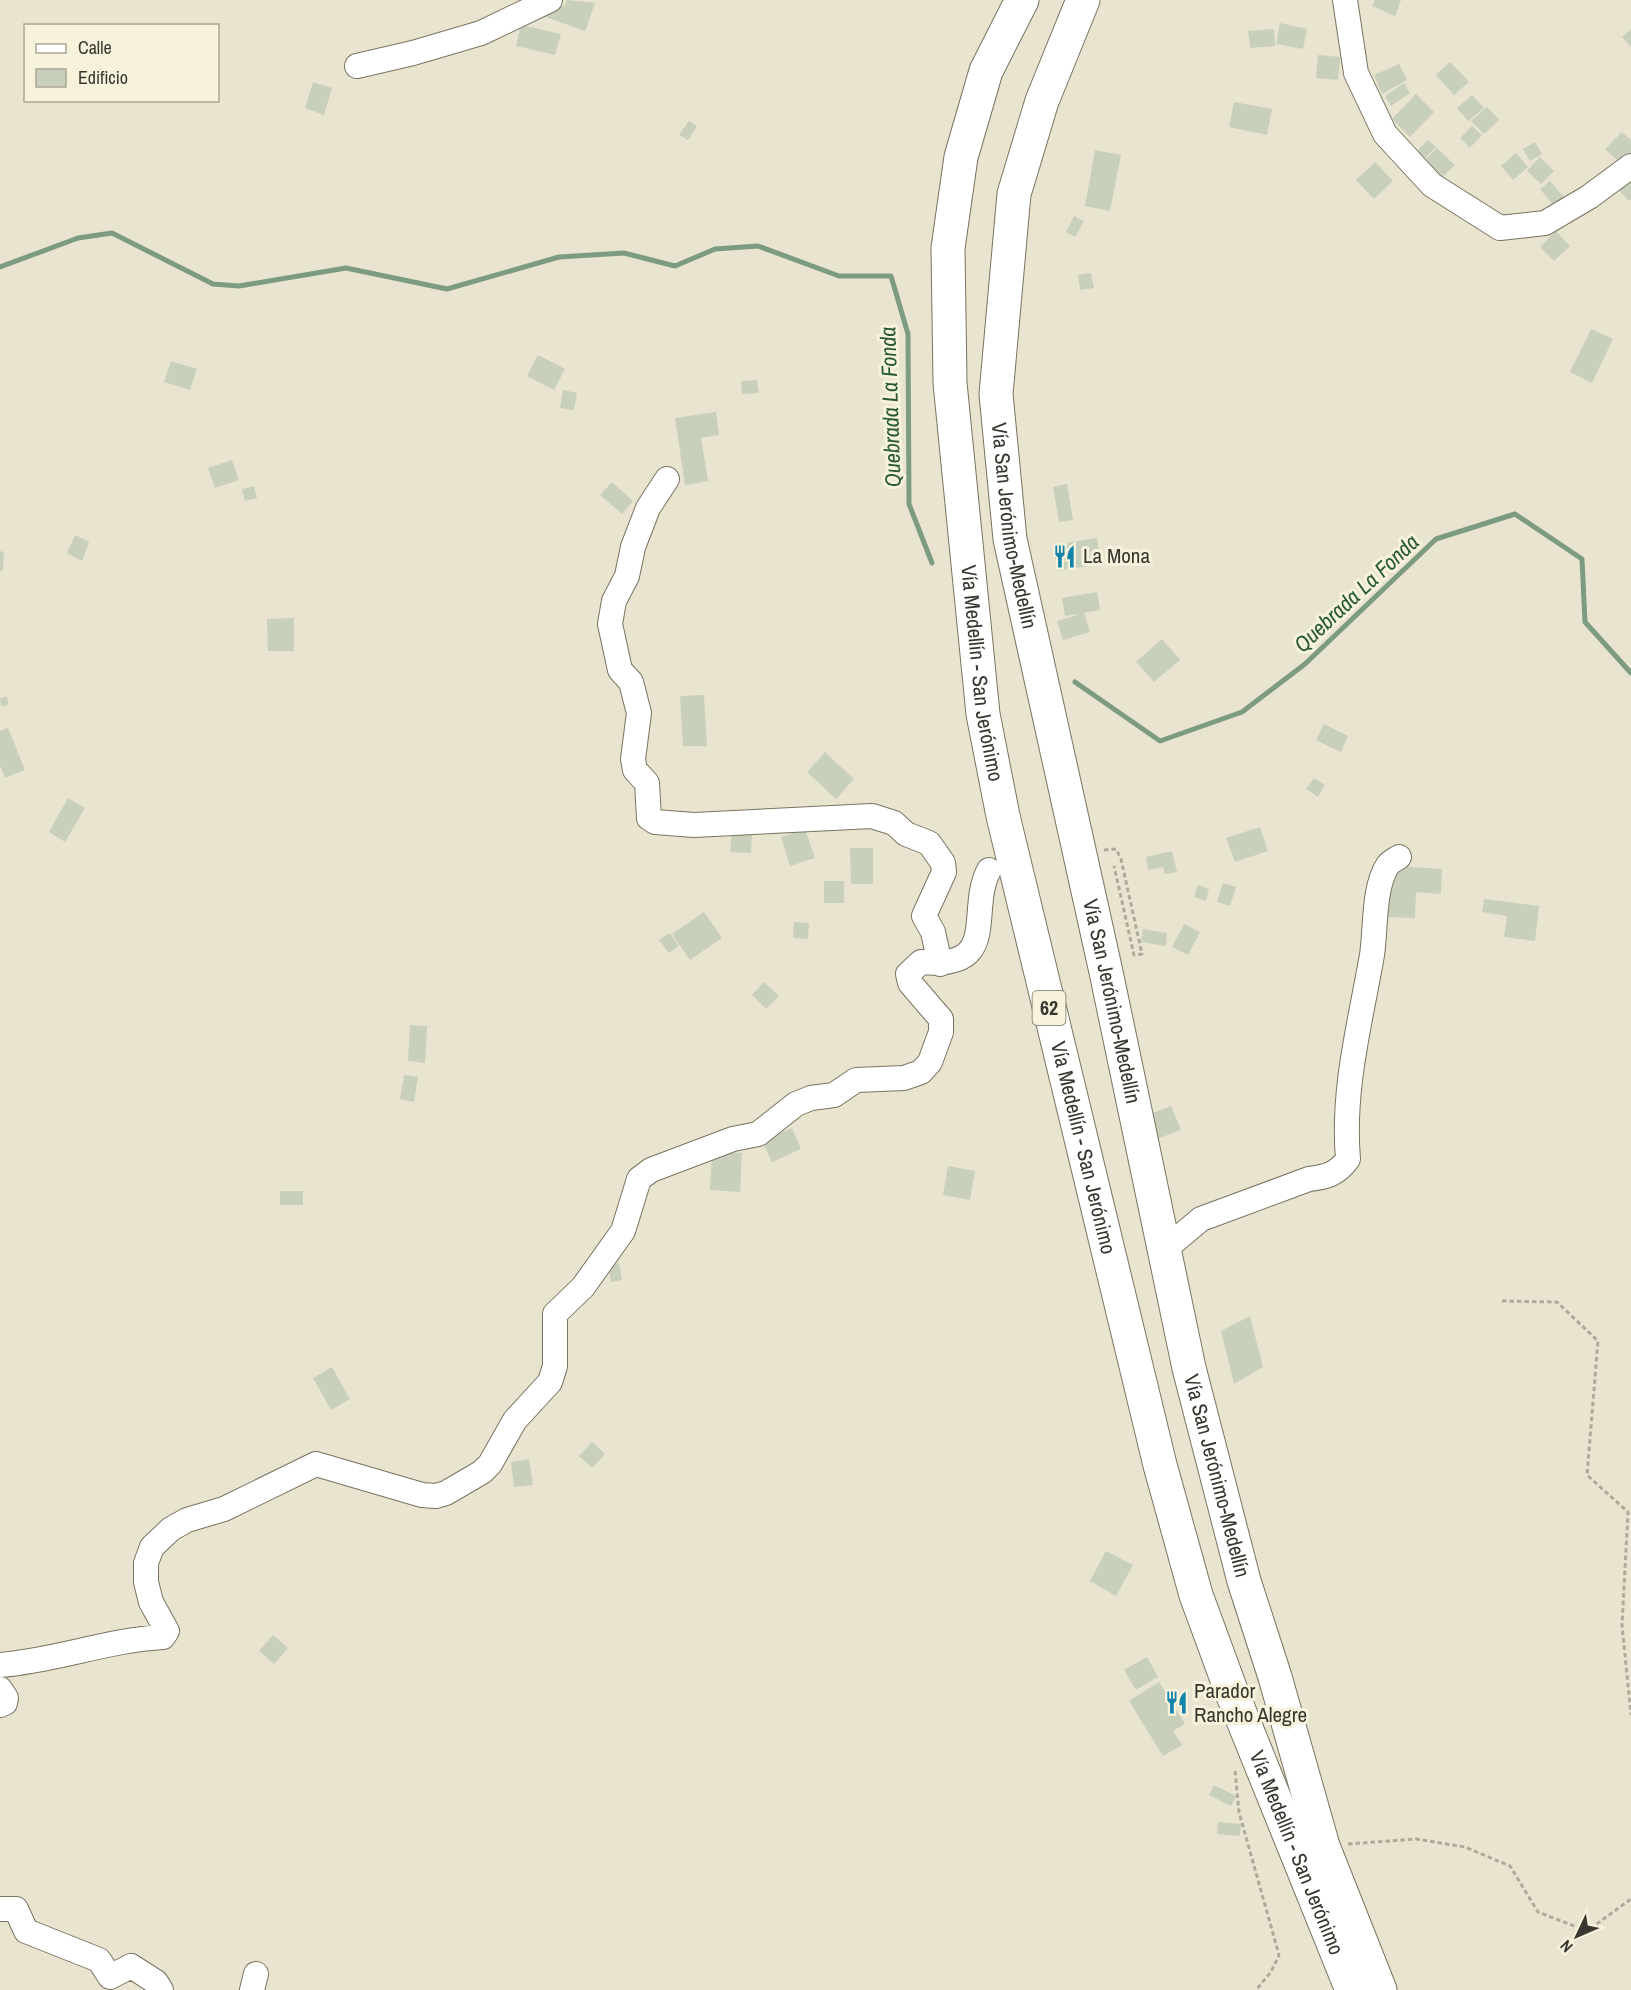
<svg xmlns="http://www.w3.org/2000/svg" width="1631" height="1990" viewBox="0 0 1631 1990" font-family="'Archivo Narrow',sans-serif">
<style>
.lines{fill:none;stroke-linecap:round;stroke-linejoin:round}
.stream{stroke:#7c9b81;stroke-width:5}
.building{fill:#c8d0bb}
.minor-casing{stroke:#787461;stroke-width:26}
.highway-casing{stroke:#787461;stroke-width:35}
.path{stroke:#aeaa99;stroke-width:3;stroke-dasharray:4.5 3;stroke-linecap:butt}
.minor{stroke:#fff;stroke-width:24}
.highway{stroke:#fff;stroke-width:33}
.labels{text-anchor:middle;stroke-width:6;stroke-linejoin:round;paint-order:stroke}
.shield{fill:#f6f2dc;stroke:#716e62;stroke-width:1.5}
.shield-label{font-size:20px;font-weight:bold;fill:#38362e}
.street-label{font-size:21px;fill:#38362e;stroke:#f6f2dc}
.poi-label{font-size:21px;fill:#38362e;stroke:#f6f2dc;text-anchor:start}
.water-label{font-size:22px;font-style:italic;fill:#285934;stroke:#f6f2dc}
</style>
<rect width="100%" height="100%" fill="#e9e4cf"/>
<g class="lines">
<path class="stream" d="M0 267 78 238 112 233 213 284 239 286 346 268 447 289 559 257 624 253 675 266 715 249 758 246 839 276H891L908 334 909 504 932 563
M1075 682 1160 741 1242 712 1305 664 1436 539 1515 514 1582 559 1585 622 1631 673"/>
</g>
<path class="building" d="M567 0 595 3 585 31 543 16 548 1 564 7Z
M1375 0H1401L1395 16 1372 6Z
M1280 23 1307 29 1303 49 1276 44Z
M521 25 561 34 555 55 516 46Z
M1274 29 1275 46 1250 48 1248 31Z
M1631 29V47L1622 37Z
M1318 55 1340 57 1338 80 1316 78Z
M1450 62 1469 82 1454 95 1436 75Z
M1399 64 1407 80 1382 94 1374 75Z
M313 82 332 88 324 115 305 108Z
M1404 83 1410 93 1391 106 1385 96Z
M1416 94 1434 112 1410 137 1392 119Z
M1472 95 1484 108 1468 121 1457 108Z
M1234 102 1272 109 1267 135 1229 127Z
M1487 107 1499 120 1484 134 1471 121Z
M689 121 697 126 688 140 679 135Z
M1472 126 1482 135 1470 148 1460 138Z
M1622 132 1631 140V154L1621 164 1605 149Z
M1428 140 1436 147 1420 163 1413 155Z
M1535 142 1542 154 1530 161 1523 149Z
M1437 148 1455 165 1440 179 1423 162Z
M1095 150 1121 155 1110 211 1085 206Z
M1516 153 1528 167 1513 180 1501 166Z
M1540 157 1554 171 1541 184 1527 171Z
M1375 162 1393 181 1374 199 1356 180Z
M1631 177V199L1629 201 1618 189Z
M1550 181 1564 197 1553 205 1540 189Z
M1074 216 1084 221 1075 237 1066 232Z
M1556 231 1570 246 1554 261 1540 247Z
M1091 273 1094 288 1080 290 1078 275Z
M1591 329 1613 339 1592 383 1570 372Z
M538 355 565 369 554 390 527 376Z
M171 361 197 369 190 390 164 382Z
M757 380 759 393 742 394 741 381Z
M563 390 577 393 574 410 560 408Z
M716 412 719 435 701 438 708 481 685 485 675 418Z
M232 460 239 480 215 488 208 468Z
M612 482 633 501 622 514 600 495Z
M1067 484 1073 520 1059 522 1053 487Z
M254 486 257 498 245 501 242 489Z
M75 535 89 542 82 561 67 553Z
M1097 538 1101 564 1057 571 1053 545Z
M0 551 4 552 3 571H0Z
M1097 592 1100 610 1084 613 1090 632 1063 640 1057 621 1080 614 1065 616 1062 598Z
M294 618V651H268L267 619Z
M1162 639 1180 660 1154 682 1136 662Z
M704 695 707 746H683L680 696Z
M7 697 9 705 1 706 0 698Z
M1324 724 1348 736 1341 752 1316 740Z
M8 728 25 770 5 778 0 766V731Z
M825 752 854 779 836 799 807 772Z
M1314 778 1325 785 1318 797 1306 789Z
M68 798 85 808 65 842 49 832Z
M1260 827 1268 851 1235 862 1226 838Z
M805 829 815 858 790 866 781 837Z
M732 832 752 833 751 853 730 852Z
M850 848H873V884H851Z
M1172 851 1177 872 1165 874 1163 867 1148 870 1146 857Z
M1390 866 1442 869 1441 894 1416 892 1415 918 1388 917Z
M824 881H844V903H824Z
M1223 883 1236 887 1230 906 1217 902Z
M1198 885 1209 889 1206 901 1194 897Z
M1484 899 1539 906 1535 941 1504 937 1507 916 1482 912Z
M704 912 722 938 690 960 672 934Z
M794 922 809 923 808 939 793 938Z
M1184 924 1200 932 1188 955 1172 947Z
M1143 929 1167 933 1166 946 1141 942Z
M670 933 679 946 669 953 659 940Z
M764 982 779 996 766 1009 752 995Z
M410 1025 427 1026 425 1063 408 1061Z
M404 1075 418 1077 414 1102 400 1099Z
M1171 1106 1181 1130 1157 1139 1147 1115Z
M792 1128 801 1149 772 1162 762 1140Z
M712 1152 742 1153 740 1192 710 1190Z
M948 1166 975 1171 970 1200 943 1195Z
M280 1191H303V1205H280Z
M619 1263 622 1280 611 1282 608 1265Z
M1250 1316 1263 1367 1234 1384 1221 1331Z
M332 1367 350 1399 331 1410 313 1378Z
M592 1442 605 1454 592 1468 579 1456Z
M529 1459 533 1485 514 1487 511 1462Z
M1106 1551 1133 1565 1116 1596 1090 1581Z
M273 1635 288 1648 274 1664 259 1651Z
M1147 1657 1158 1677 1136 1690 1124 1670Z
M1159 1682 1185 1724 1173 1731 1182 1745 1163 1756 1129 1701Z
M1214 1785 1236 1796 1231 1806 1209 1795Z
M1218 1822 1241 1824 1240 1836 1217 1834Z"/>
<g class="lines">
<defs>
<path id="minor" d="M1345 0 1356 73 1385 134 1432 185 1500 228 1545 223 1589 197 1631 166
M357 66 413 53 481 33 550 0
M667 479 648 508 633 547 627 576 614 601 610 624 620 670 631 682 639 713 633 759 635 770 647 783 649 818 655 822 694 825 872 816 894 823 906 834 929 843 943 863 944 872 924 916 933 932 940 964
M1164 1250 1201 1219 1309 1179C1327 1177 1337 1174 1348 1159 1342 1089 1360 1024 1372 955 1376 929 1373 887 1388 865 1390 862 1396 859 1399 857
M0 1665C55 1661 107 1640 163 1637L167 1631 151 1602 146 1582V1563L152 1547 171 1529 187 1520 224 1509 316 1464 422 1495 436 1496 446 1493 482 1472 490 1464 515 1420 550 1382 555 1366V1314L583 1287 623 1231 639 1179 651 1170 733 1139 758 1134 796 1104 811 1098 834 1095 856 1080 904 1078 921 1072 930 1062 941 1032V1019L910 983 908 974 921 962C1002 970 967 911 989 870
M0 1689 6 1698 5 1703 0 1705
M0 1909H16L26 1931 99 1960 110 1977 131 1966 156 1982 161 1990
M252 1990 256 1974"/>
<g id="highway">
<path id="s1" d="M1022 0 986 71 961 157 948 248 950 383 983 714 1003 816 1160 1465 1196 1595 1232 1693 1352 1990"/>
<path id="s2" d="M1083 0 1042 101 1014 194 996 394 1010 539 1106 972 1189 1368 1244 1581 1275 1677 1323 1846 1380 1990"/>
</g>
</defs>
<use href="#minor" class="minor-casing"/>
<use href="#highway" class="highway-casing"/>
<path class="path" d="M1104 850 1116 849 1121 859 1142 954 1134 955 1114 866
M1502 1301 1557 1302 1598 1341 1587 1475 1628 1512 1622 1625 1631 1715
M1235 1771 1239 1812 1279 1955 1271 1972 1256 1990
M1348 1844 1416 1839 1465 1847 1510 1866 1538 1912 1587 1931 1631 1899"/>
<use href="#minor" class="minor"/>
<use href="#highway" class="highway"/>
</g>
<defs>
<symbol id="restaurant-bare" viewBox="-9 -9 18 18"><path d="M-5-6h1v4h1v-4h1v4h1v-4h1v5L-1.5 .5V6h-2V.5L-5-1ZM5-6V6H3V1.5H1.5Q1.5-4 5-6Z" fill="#1584ab" stroke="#f6f2dc" stroke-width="2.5" paint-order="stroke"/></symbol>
</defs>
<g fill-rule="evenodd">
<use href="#restaurant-bare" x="1048" y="540" width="33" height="33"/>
<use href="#restaurant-bare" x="1160" y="1686" width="33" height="33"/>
</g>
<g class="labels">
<rect class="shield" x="1032.5" y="991" width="33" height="34" rx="4.5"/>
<g class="shield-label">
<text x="1049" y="1015">62</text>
</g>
<g class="street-label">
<text dy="7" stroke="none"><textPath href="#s2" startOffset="540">Vía San Jerónimo-Medellín</textPath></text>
<text dy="7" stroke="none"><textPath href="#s1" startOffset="688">Vía Medellín - San Jerónimo</textPath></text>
<text dy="7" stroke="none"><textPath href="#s2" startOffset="1026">Vía San Jerónimo-Medellín</textPath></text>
<text dy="7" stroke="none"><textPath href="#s1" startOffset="1174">Vía Medellín - San Jerónimo</textPath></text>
<text dy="7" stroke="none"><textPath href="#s2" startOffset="1512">Vía San Jerónimo-Medellín</textPath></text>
<text dy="7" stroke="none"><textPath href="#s1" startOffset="1912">Vía Medellín - San Jerónimo</textPath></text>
</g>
<g class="poi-label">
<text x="1083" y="563">La Mona</text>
<text x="1194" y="1698">Parador<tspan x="1194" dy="24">Rancho Alegre</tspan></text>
</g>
<g class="water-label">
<text transform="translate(890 407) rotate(-92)" y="8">Quebrada La Fonda</text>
<text transform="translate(1356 593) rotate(-43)" y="8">Quebrada La Fonda</text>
</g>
</g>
<rect x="24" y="24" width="195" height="78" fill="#f6f2dc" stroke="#aaa796" stroke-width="1.5"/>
<rect x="36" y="44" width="30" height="9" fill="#ffffff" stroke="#aaa796" stroke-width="1.5"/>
<text x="78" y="54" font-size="18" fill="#38362e">Calle</text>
<rect x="36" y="69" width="30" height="18" fill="#c8d0bb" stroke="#aaa796" stroke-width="1.5"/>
<text x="78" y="84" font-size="18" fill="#38362e">Edificio</text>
<g transform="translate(1577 1936) rotate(226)" stroke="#f6f2dc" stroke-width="4.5" paint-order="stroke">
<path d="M0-4.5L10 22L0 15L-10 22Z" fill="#38362e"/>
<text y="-9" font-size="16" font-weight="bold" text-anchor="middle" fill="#38362e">N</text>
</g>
</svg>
